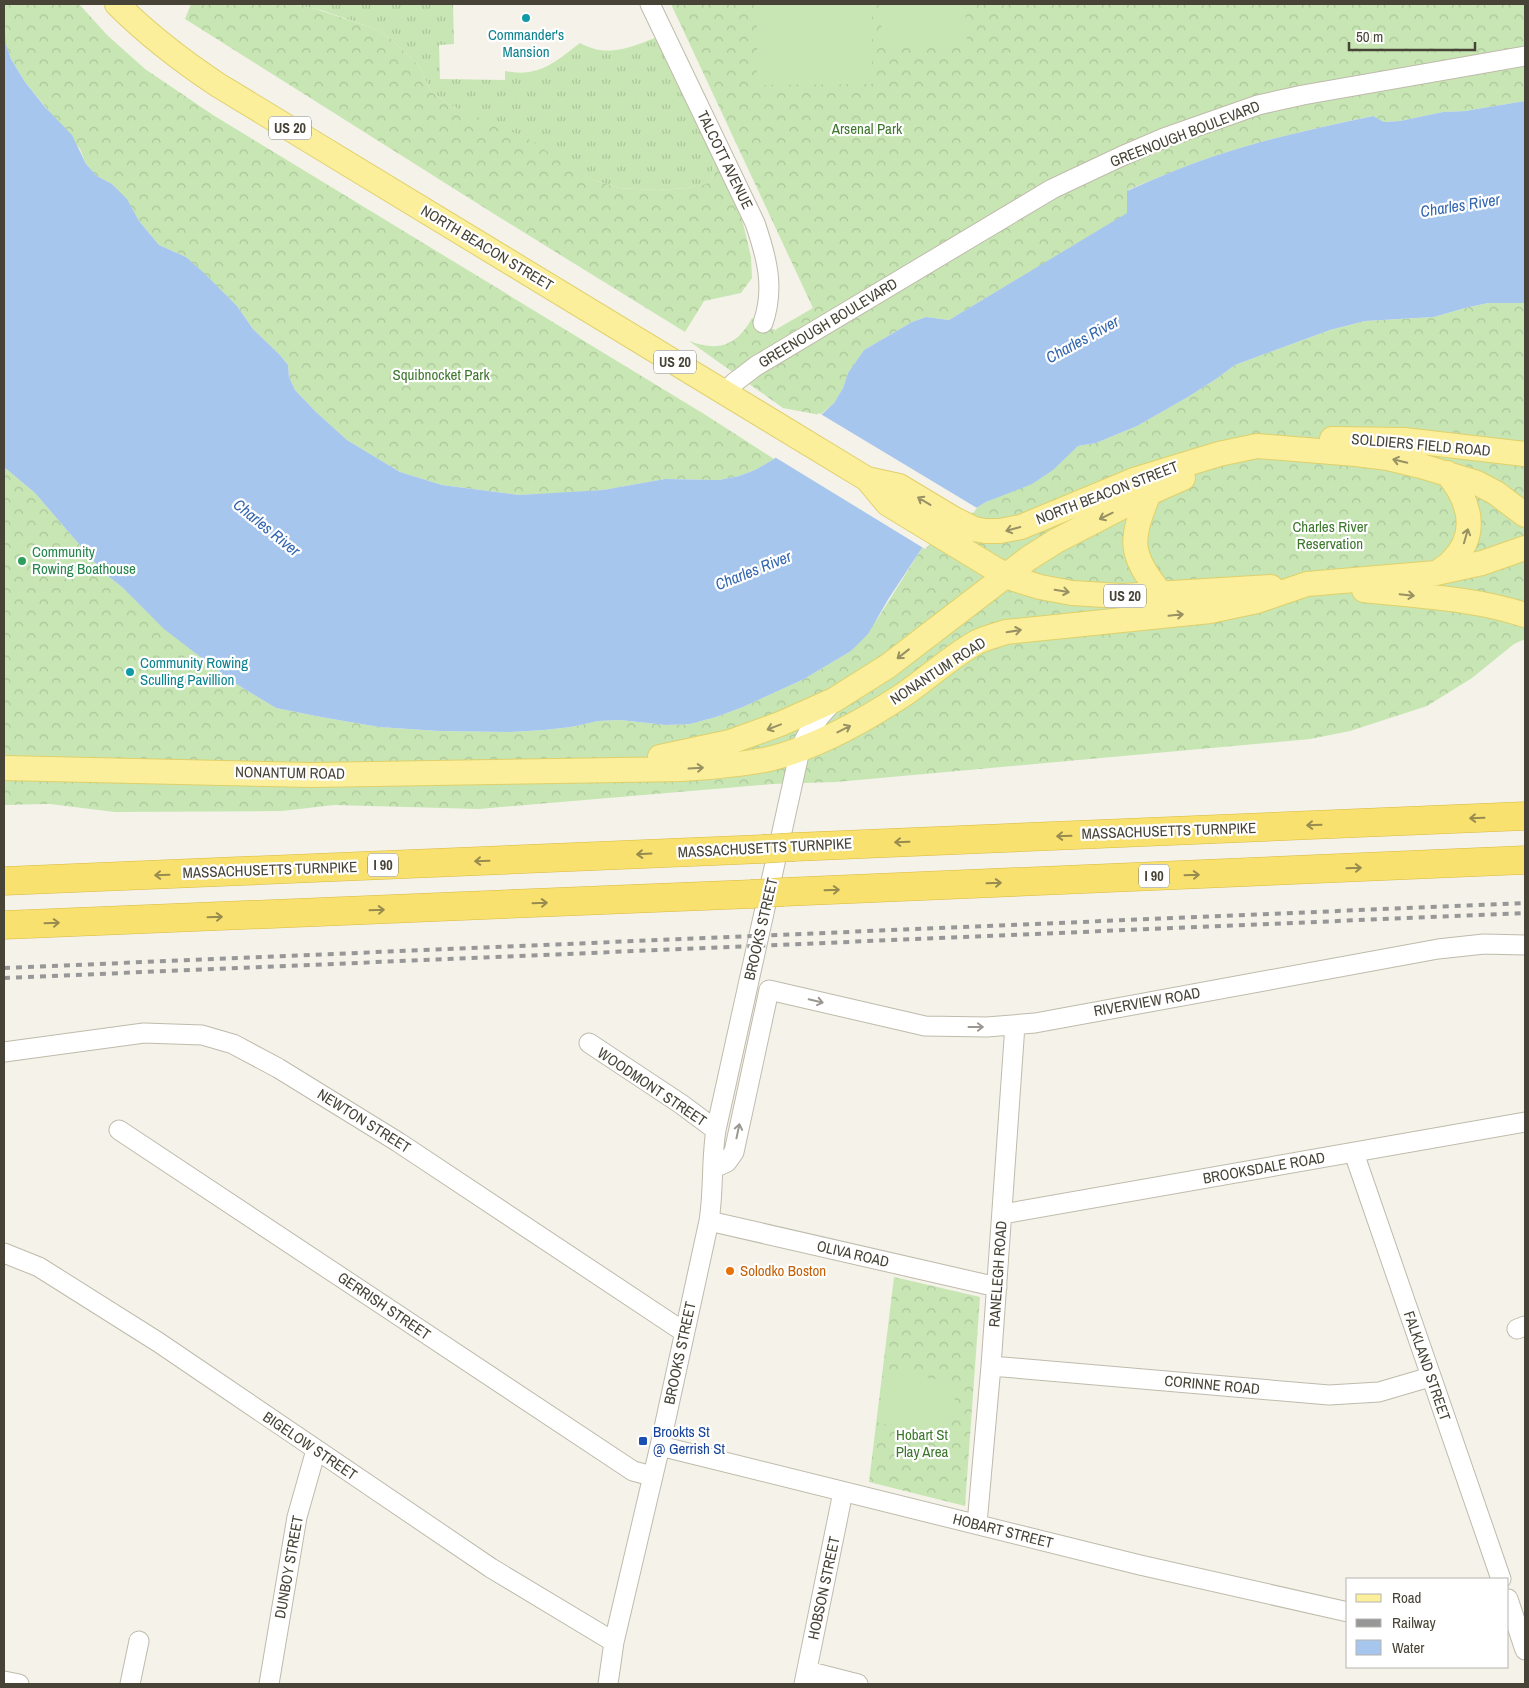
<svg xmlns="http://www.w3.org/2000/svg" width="1529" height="1688" viewBox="0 0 1529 1688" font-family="'Archivo Narrow',sans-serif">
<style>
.grass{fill:url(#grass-tufts)}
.forest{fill:url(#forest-crowns)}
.garden{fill:#c7e6b3}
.water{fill:#a7c6ee}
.pier{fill:#f4f2e9}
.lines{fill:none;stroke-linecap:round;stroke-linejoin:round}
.minor-casing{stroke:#bfbbab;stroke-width:21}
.major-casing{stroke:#e0d06b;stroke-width:26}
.highway-casing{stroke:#d8b93e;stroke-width:29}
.minor{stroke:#fff;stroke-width:19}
.major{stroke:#fbef9b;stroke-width:24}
.highway{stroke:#f9e16f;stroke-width:28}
.rail{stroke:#979797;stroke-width:4;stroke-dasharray:6 6;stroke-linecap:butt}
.highway-bridge-casing{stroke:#d8b93e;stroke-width:29;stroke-linecap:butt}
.highway-bridge{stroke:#f9e16f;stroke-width:28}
.oneway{stroke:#989164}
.oneway2{stroke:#978b50}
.oneway3{stroke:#9a9891}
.culture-dot{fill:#0f9aa8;stroke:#fff;stroke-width:2}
.leisure-dot{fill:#2e9e5b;stroke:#fff;stroke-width:2}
.food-dot{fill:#e8710a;stroke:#fff;stroke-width:2}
.transit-dot{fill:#1a4fb4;stroke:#fff;stroke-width:2}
.labels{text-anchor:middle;stroke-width:4.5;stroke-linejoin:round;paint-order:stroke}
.shield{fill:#fff;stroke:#7e7c73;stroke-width:1}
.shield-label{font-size:14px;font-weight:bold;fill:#474437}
.culture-label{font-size:15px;fill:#0d838f;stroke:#fff}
.park-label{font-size:15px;fill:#3c772c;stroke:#fff}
.street-label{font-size:15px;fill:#474437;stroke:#fff}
.leisure-label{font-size:15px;fill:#27864d;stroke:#fff;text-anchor:start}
.food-label{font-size:15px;fill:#c56008;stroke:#fff;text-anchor:start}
.transit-label{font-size:15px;fill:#164399;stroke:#fff;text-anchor:start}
.water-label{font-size:16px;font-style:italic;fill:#3467b0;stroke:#fff}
</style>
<defs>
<pattern id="grass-tufts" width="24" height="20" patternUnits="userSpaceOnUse" patternTransform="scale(1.25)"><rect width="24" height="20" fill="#c7e6b3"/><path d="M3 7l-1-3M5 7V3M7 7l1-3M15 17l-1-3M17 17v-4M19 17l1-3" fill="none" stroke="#acc69b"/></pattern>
<pattern id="forest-crowns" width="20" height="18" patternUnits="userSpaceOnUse" patternTransform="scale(1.25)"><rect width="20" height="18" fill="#c7e6b3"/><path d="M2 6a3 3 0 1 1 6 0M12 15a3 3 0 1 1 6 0" fill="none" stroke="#acc69b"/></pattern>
</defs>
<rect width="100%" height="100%" fill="#f4f2e9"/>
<path class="grass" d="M291 4H453L454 44 439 45 440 79 505 80V71C539 78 555 62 580 43 608 58 628 48 655 38L713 158 714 175 706 184 687 188 657 190 618 188 594 180 482 120 448 104 431 91 419 66 389 37 373 28 321 10Z"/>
<path class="forest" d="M4 4H79L107 35 145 69 213 115 704 414 774 459 755 470 739 476 719 480 665 479 603 490 553 494 519 495 442 485 400 472 347 440 316 412 295 390 289 377 288 365 280 355 253 329 237 306 186 257 159 245 139 221 126 199 112 184 97 176 86 164 80 149 25 82 11 59 6 44Z
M191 4H291L316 9 373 28 389 37 419 66 431 91 448 104 528 139 568 165 594 180 618 188 657 190 687 188 706 184 714 175 713 158 742 219 751 257 752 278 741 293 704 301 685 332 499 217 185 19Z
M671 4H1525V101L1465 111 1443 112 1400 121 1384 122 1372 116C1323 127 1272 137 1224 153 1191 163 1159 177 1128 190V213L949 320 926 317 912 322 864 350 848 373 843 388 834 403 820 415 783 408 689 341C718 352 737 346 752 318L775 330 813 308Z
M1488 303H1525V639L1514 644 1472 678 1427 706 1350 731 1310 739 836 782 773 784 479 809 334 805 282 811 115 812 50 804 4 805V467L35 493 103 572 123 588 165 629 233 682 276 708 321 717 379 727 439 731 510 732 544 730 571 727 598 721 620 720 666 725 690 724 716 717 743 707 804 679 851 651 878 618 922 548 946 526 986 502 1009 492 1067 456 1078 446 1096 443 1137 426 1188 397 1216 379 1235 365 1330 330 1365 321 1434 317 1465 308Z
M894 1277 980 1297 965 1506 869 1482Z"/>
<path class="garden" d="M757 4H872V84L757 85Z
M881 4H965L967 43 882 46Z
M884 1372 957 1382 950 1433 878 1423Z"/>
<path class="water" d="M4 11 6 44 11 59 25 82 45 107 72 135 86 164 97 176 112 184 127 199 139 221 159 245 186 257 204 273 237 306 253 329 280 355 288 365 289 377 295 390 316 412 347 440 400 472 442 485 519 495 603 490 665 479 719 480 739 476 755 470 774 459 834 403 843 388 848 373 864 350 912 322 926 317 949 320 1127 213V191C1159 177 1191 163 1224 153 1272 137 1323 127 1373 116L1384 122 1400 121 1443 112 1465 111 1525 101V303H1488L1465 308 1434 317 1365 321 1330 330 1235 365 1216 379 1188 397 1137 426 1096 443 1078 446 1053 470 1032 484 986 502 946 526 922 548 889 598 868 634 851 651 804 679 743 707 716 717 690 724 666 725 620 720 598 721 571 727 544 730 510 732 439 731 379 727 321 717 276 708 233 682 164 629 123 588 103 572 35 493 4 467Z"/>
<path class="pier" d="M819 413 977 508 974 512 947 528 925 549 773 456Z"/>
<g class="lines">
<defs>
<path id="minor" d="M650 4 755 223C767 258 775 288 763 323
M725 392 735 382 756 366 1052 189 1122 156 1164 138 1258 105 1303 95 1525 56
M589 1043 681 1104 716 1130
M4 1052 144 1033 202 1035 233 1044 278 1068 398 1142 684 1332
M119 1130 624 1465 633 1471 652 1476
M1354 1153 1501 1579
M714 1168 727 1162 734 1152 769 990 925 1026 987 1027 1035 1023 1438 949 1484 944 1525 945
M1003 1214 1525 1122
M709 1221 997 1287
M4 1253 39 1267 158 1342 491 1568 614 1642
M1517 1329 1525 1326
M991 1366 1329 1395 1379 1392 1430 1377
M660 1446 1140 1565 1348 1612
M977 1524 991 1366 1015 1025
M1508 1599 1525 1650
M807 1671 858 1684
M4 1681 19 1684
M130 1684 139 1641
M269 1684 297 1517 316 1450
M608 1684 614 1642 660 1446 709 1221C714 1190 711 1160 716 1130L800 750C807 731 818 717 832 703
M804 1684 843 1492"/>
<path id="major" d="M117 4C148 35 182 61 218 85L867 479 899 486 954 519 974 529 985 531H1000L1021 527 1134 480 1219 454 1257 446 1356 454 1388 458 1421 466 1477 483 1496 493 1525 515
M1332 439 1404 440 1525 454
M867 479 888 504 995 569 1014 579 1040 587 1072 593 1122 596 1271 587
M1149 493C1130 541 1128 552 1161 594
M1436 573C1442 569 1448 566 1452 561 1480 533 1469 500 1447 473
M1364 590C1417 596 1474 598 1525 615
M660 757 730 742 780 724 834 700 888 666 1029 558 1056 541 1149 493 1183 478
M4 768 312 775 682 769C711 767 740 765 769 759 818 747 864 721 906 693 929 677 952 656 977 642 986 638 996 635 1006 632L1210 611 1257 601 1307 584 1436 573 1482 563 1525 548"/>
<path id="highway" d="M794 847 1525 816
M4 881 763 849
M783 892 1525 860
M4 925 752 894"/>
</defs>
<use href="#minor" class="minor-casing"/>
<use href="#major" class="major-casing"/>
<use href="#highway" class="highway-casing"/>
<use href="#minor" class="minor"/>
<use href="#major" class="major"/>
<use href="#highway" class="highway"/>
<path class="rail" d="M4 968 1525 903
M4 978 1525 913"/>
<defs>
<path id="highway-bridge" d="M763 849 794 847
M752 894 783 892"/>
</defs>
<use href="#highway-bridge" class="highway-bridge-casing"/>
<use href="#highway-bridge" class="highway-bridge"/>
</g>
<defs><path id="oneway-shaft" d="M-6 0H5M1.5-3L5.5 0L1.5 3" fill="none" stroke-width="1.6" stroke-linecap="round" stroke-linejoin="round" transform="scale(1.25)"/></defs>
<g class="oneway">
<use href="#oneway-shaft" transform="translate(1400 461) rotate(-167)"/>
<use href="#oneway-shaft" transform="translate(924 501) rotate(-149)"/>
<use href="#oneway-shaft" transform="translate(1106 516) rotate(154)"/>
<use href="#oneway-shaft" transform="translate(1013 529) rotate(165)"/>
<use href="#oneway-shaft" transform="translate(1466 536) rotate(-74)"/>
<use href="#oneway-shaft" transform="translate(1062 591) rotate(9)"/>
<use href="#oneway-shaft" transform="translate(1407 595) rotate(6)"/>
<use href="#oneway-shaft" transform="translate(1176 615) rotate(-6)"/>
<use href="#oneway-shaft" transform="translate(1014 631) rotate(-9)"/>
<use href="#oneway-shaft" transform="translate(903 654) rotate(142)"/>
<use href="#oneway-shaft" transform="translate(774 727) rotate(159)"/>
<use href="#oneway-shaft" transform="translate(844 729) rotate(-27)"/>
<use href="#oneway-shaft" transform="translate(696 768) rotate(-3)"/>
</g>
<g class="oneway2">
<use href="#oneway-shaft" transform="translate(1477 818) rotate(178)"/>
<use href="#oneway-shaft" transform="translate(1314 825) rotate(178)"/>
<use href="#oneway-shaft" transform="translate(1064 836) rotate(178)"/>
<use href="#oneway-shaft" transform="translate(902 842) rotate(178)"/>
<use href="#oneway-shaft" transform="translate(644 854) rotate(177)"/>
<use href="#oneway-shaft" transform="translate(482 861) rotate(178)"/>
<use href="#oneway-shaft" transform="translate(1354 868) rotate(-2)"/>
<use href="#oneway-shaft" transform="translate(162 875) rotate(178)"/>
<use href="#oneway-shaft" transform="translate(1192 875) rotate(-2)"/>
<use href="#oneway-shaft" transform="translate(994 883) rotate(-2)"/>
<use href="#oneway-shaft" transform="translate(832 890) rotate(-2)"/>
<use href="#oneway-shaft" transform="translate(540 903) rotate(-2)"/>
<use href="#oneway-shaft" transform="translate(377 910) rotate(-2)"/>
<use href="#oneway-shaft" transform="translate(215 917) rotate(-2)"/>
<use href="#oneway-shaft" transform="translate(52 923) rotate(-2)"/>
</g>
<g class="oneway3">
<use href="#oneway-shaft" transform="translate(816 1001) rotate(13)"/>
<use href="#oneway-shaft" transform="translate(976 1027)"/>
<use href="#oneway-shaft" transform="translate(738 1131) rotate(-78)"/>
</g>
<g class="culture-dot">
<circle cx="526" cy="18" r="5"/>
<circle cx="130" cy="672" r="5"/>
</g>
<circle class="leisure-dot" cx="22" cy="561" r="5"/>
<circle class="food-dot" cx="730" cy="1271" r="5"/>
<rect class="transit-dot" x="638" y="1436" width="10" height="10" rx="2.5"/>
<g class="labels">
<g class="shield">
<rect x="269" y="116.5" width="42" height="23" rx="4"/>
<rect x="654" y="350.5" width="42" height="23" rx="4"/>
<rect x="1104" y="584.5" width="42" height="23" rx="4"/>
<rect x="368" y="853.5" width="30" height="23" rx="4"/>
<rect x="1139" y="864.5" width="30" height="23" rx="4"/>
</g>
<g class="shield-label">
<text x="290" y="133">US 20</text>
<text x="675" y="367">US 20</text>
<text x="1125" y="601">US 20</text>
<text x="383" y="870">I 90</text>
<text x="1154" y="881">I 90</text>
</g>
<g class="culture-label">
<text x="526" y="40">Commander's<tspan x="526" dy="17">Mansion</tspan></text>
<text x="140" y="668" text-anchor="start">Community Rowing<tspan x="140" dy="17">Sculling Pavillion</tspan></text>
</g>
<g class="park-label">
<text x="867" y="134">Arsenal Park</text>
<text x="441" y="380">Squibnocket Park</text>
<text x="1330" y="532">Charles River<tspan x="1330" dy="17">Reservation</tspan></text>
<text x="922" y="1440">Hobart St<tspan x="922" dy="17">Play Area</tspan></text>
</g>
<g class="street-label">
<text transform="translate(1185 134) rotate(-21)" y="5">GREENOUGH BOULEVARD</text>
<text transform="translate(725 160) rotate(64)" y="5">TALCOTT AVENUE</text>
<text transform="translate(487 248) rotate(31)" y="5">NORTH BEACON STREET</text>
<text transform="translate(828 323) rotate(-31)" y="5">GREENOUGH BOULEVARD</text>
<text transform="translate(1421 445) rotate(5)" y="5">SOLDIERS FIELD ROAD</text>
<text transform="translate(1107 493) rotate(-21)" y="5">NORTH BEACON STREET</text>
<text transform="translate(938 671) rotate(-33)" y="5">NONANTUM ROAD</text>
<text transform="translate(290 773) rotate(1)" y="5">NONANTUM ROAD</text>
<text transform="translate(1169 831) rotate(-2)" y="5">MASSACHUSETTS TURNPIKE</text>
<text transform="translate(765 848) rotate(-3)" y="5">MASSACHUSETTS TURNPIKE</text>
<text transform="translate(270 870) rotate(-2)" y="5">MASSACHUSETTS TURNPIKE</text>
<text transform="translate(761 929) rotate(-77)" y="5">BROOKS STREET</text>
<text transform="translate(1147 1002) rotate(-10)" y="5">RIVERVIEW ROAD</text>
<text transform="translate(652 1087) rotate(34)" y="5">WOODMONT STREET</text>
<text transform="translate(364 1121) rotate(32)" y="5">NEWTON STREET</text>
<text transform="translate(1264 1168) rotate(-10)" y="5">BROOKSDALE ROAD</text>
<text transform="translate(853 1254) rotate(13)" y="5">OLIVA ROAD</text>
<text transform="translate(998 1274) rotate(-86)" y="5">RANELEGH ROAD</text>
<text transform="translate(384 1306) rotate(34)" y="5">GERRISH STREET</text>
<text transform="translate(680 1353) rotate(-78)" y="5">BROOKS STREET</text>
<text transform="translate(1427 1366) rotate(71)" y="5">FALKLAND STREET</text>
<text transform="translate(1212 1385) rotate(5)" y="5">CORINNE ROAD</text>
<text transform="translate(310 1446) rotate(34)" y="5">BIGELOW STREET</text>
<text transform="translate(1003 1531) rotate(14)" y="5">HOBART STREET</text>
<text transform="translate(289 1567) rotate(-80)" y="5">DUNBOY STREET</text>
<text transform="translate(824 1588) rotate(-78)" y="5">HOBSON STREET</text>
</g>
<g class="leisure-label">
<text x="32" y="557">Community<tspan x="32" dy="17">Rowing Boathouse</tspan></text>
</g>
<g class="food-label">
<text x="740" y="1276">Solodko Boston</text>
</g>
<g class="transit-label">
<text x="653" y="1437">Brookts St<tspan x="653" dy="17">@ Gerrish St</tspan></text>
</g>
<g class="water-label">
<text transform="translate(1460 205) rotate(-9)" y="6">Charles River</text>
<text transform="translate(1082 339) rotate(-29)" y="6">Charles River</text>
<text transform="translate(267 527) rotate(39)" y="6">Charles River</text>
<text transform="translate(753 570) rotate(-22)" y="6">Charles River</text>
</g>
</g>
<rect width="1529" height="1688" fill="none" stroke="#474437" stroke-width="10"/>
<rect x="1346" y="1578" width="162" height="90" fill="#ffffff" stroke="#b5b4af"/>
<rect x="1356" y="1594" width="25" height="8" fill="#fbef9b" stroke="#b5b4af"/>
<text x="1392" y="1603" font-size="15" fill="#474437">Road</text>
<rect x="1356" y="1619" width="25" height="8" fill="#979797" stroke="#b5b4af"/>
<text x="1392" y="1628" font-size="15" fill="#474437">Railway</text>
<rect x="1356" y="1640" width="25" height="15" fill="#a7c6ee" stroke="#b5b4af"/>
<text x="1392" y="1653" font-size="15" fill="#474437">Water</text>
<path d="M1349 42v8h126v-8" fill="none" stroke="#474437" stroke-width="2.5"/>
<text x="1356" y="42" font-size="15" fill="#474437" stroke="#ffffff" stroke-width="4" paint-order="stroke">50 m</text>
</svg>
